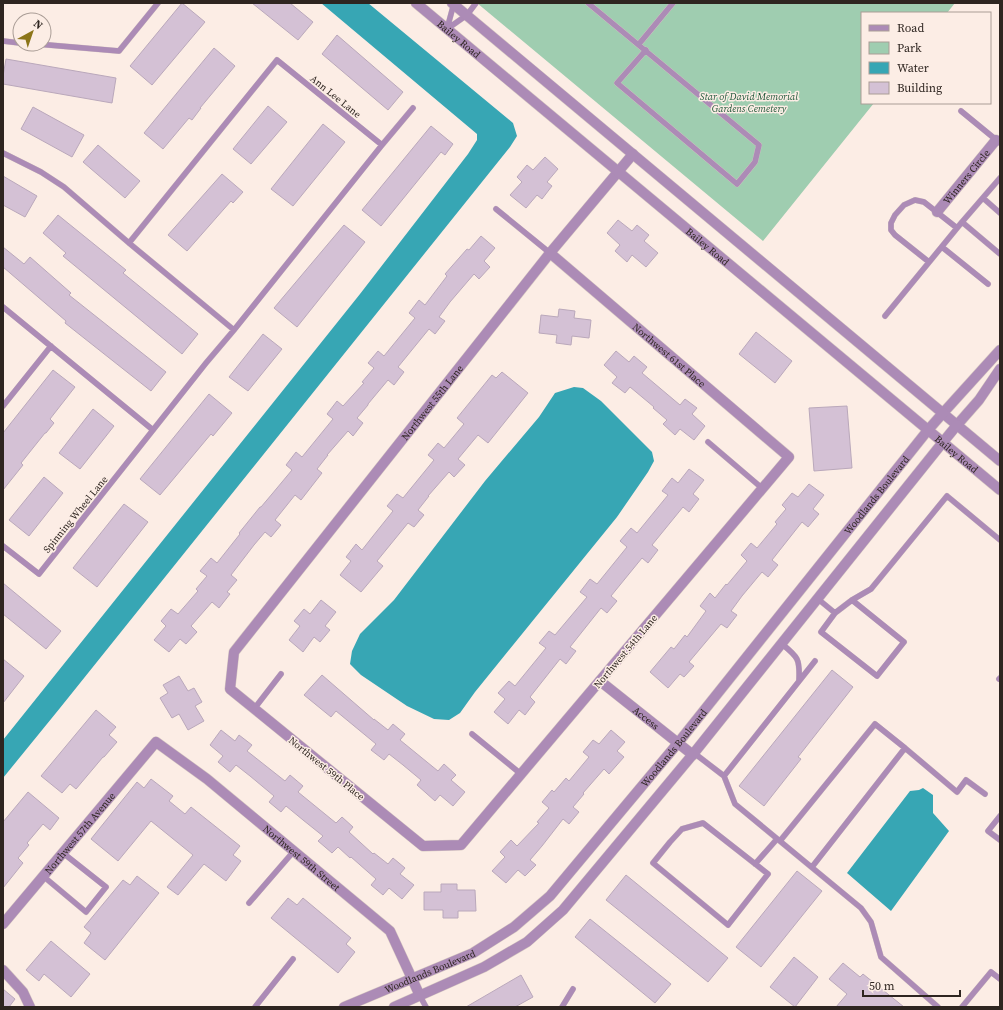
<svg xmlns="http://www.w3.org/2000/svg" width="1003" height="1010" viewBox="0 0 1003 1010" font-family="'Source Serif 4',serif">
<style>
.green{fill:#9fcdb0}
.water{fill:#37a6b4}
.building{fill:#d4c1d5;stroke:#baa8bb}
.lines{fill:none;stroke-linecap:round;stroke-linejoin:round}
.service-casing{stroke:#d7c9c2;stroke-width:6}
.minor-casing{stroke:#d7c9c2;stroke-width:11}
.tertiary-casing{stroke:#d7c9c2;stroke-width:11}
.service{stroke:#ac8bb6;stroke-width:5.5}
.minor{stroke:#ac8bb6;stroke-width:10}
.tertiary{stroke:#ac8bb6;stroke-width:10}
.labels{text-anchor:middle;stroke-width:3;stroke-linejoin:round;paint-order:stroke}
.street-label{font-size:10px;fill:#2e2520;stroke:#fcede5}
.park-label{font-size:10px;font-style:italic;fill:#20583a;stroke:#fcede5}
</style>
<rect width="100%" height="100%" fill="#fcede5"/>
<path class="green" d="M477 3H955L947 13H862V103H874L763 241Z"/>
<path class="water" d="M321 3H368L513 123 517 136 510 147 60 708 3 778V740L360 294 468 154 477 140V134Z
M574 387 583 388 601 401 652 452 654 461 648 472 617 517 475 692 460 713 449 720 434 719 407 706 361 675 350 664 352 651 360 634 394 600 485 481 539 417 555 393Z
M923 788 933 795V813L949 831 891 911 847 873 910 791 919 790Z"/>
<path class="building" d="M182 3 205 22 152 85 130 66Z
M252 3H290L313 22 298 40Z
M337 35 403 92 388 110 322 54Z
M214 48 235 66 200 108H201L192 120 189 118 163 149 144 133Z
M6 59 116 78 112 103 3 84V76Z
M268 106 287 122 251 164 233 149Z
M33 107 84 135 72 157 21 129Z
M323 124 345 142 293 206 271 189Z
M431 126 453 144 445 155 441 152 381 226 362 210Z
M98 145 140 181 125 198 83 162Z
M545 157 558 169 547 182 552 186 542 199 537 195 526 208 510 195 522 182 517 177 527 165 533 170Z
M222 174 243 192 233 203 231 201 187 251 168 235Z
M3 176 37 196 25 217 3 205Z
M58 215 126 270 123 273 198 334 182 354 63 256 66 253 43 233Z
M618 220 632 231 637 225 649 235 644 241 658 253 646 267 632 255 627 262 615 251 620 245 607 233Z
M344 225 365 242 297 327 274 308Z
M481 236 495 248 484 261 490 267 479 279 474 274 450 302 439 317 445 321 435 334 429 329 398 367 404 372 394 385 388 380 368 404V405L357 418 363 423 353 436 348 431 327 455H328L317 469 322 473 301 500 295 495 275 520 281 525 271 537 265 532 254 545 231 575 237 580 227 592 230 594 219 608 212 602 191 626 197 632 186 644 180 639 169 652 154 640 166 626 161 621 171 609 178 614 198 591 196 589 207 576 200 571 211 558 217 563 240 534 239 533 260 507H261L272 494 292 470 286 465 296 452 302 457 333 419 327 414 337 401 343 406 364 383 362 382 374 368 368 363 378 351 384 356 415 318 409 313 419 300 425 305 447 276 445 274 467 249 469 250Z
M3 247 24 264 30 257 71 293 69 295 166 372 151 391 65 323 66 321 3 267Z
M559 309 575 311 574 318 591 320 589 338 572 336 571 345 556 343 557 335 539 333 541 315 558 317Z
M756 332 792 361 775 383 739 354Z
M263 334 282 349 248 391 229 377Z
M616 351 629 362 634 356 647 367 642 373 680 405 685 399 697 408 692 414 705 426 694 440 680 429 675 435 663 424 667 420 653 408 654 407 630 387 625 393 612 383 617 377 604 365Z
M53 370 75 387 50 419 54 423 46 433H45L21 463 23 465 3 490V433Z
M502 372 528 393 488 443 478 435 458 459 465 465 454 477 449 472 428 496H429L418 510 424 515 414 527 408 523 377 561 383 566 361 592 340 575 351 561 346 557 356 544 362 550 373 536 393 511 387 506 397 494 403 498 434 460 428 455 438 443 444 448 464 424 457 418 492 375 496 378Z
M209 394 232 413 213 436 211 434 160 495 140 479Z
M847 406 852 468 814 471 809 408Z
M93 409 114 426 80 469 59 453Z
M689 469 704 480 693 494 699 499 689 512 683 507 652 545 658 550 648 563 642 558 611 596 617 601 607 613 601 608 570 647 576 651 566 664 560 659 530 697 535 702 525 715 519 710 508 724 494 712 505 699 498 693 509 681 515 686 546 648 539 643 549 631 555 635 587 597 580 592 590 579 597 584 627 547 620 541 631 528 637 533 668 495 662 491 672 478 678 483Z
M44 477 63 493 29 536 9 520Z
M809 484 824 495 813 509 819 514 808 527 802 522 772 560 778 565 768 577 762 572 742 596 731 611 737 615 727 628 721 624 689 662 694 666 684 677 680 674 668 688 650 672 671 647 674 649 685 635 687 637 706 611 700 606 710 593 715 598 726 584 727 585 747 561 741 555 751 543 757 548 777 524 775 522 786 509 782 505 792 493 798 497Z
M124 504 148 522 97 587 73 568Z
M3 583 61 631 46 649 3 614Z
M321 600 336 612 325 626 330 630 320 642 314 637 303 652 289 640 300 626 294 621 304 609 310 614Z
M3 659 24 676 3 703Z
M832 670 853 687 798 757 801 759 764 806 739 786Z
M322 675 374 720V719L388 730 393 724 405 734 400 740 438 771 444 764 456 775 451 780 465 792 453 806 440 795 435 801 417 785 421 780 403 765 389 754 384 760 371 750 376 744 336 711 331 717 304 695Z
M179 676 188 691 194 688 202 702 195 706 204 721 188 730 179 714 172 718 160 698 168 693 163 685Z
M96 710 116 727 109 735 117 742 104 757H103L76 789 70 784 62 793 41 776Z
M221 730 235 741 239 735 252 745 247 751 285 781 290 775 303 786 298 792 336 823 342 817 353 827 349 832 373 854 374 853 388 864 393 858 405 868 400 874 414 885 402 899 389 888 383 895 371 885 376 879 351 857 350 858 338 847 332 853 318 841 323 836 303 820 286 806 281 812 269 802 274 796 250 776 236 765 230 772 218 762 223 756 210 745Z
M611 730 625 742 617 751 624 757 609 774 604 769 583 793 584 794 573 807 579 812 569 824 563 819 542 846 530 860 536 865 525 876 518 870 506 883 492 871 505 857 500 852 511 840 517 846 539 823 537 822 549 808 542 802 552 790 554 792 566 778 569 781 589 757 583 752 593 740 599 744Z
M151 779 173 796 169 801 185 814 191 807 240 846 233 855 241 861 226 881 204 864 178 895 167 887 193 855 151 821 118 861 91 839 137 782 144 788Z
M28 792 59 818 50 830 43 824 27 843 29 845 18 858 23 863 3 888V822Z
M797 871 822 891 761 967 736 947Z
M626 875 728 958 708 982 606 900Z
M137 876 159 893 105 960 84 943 91 933 84 927 123 880 130 885Z
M441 884H457V890H475L476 911H458V918H443V910H424V892H441Z
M288 898 297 905 303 898 351 938 346 944 355 952 338 973 271 918Z
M590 919 671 984 655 1003 575 937Z
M51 941 90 974 71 997 44 974 39 981 26 970Z
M794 957 818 977 795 1007 770 987Z
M843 963 860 977 863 974 904 1007H836L847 994 829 979Z
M521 975 533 997 515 1007H466Z
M3 989 15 999 9 1007H3Z"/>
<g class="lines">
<defs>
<path id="service" d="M588 3 759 145 755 162 737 184 617 83 646 50
M447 29 467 15 476 3
M447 29 454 3
M3 41 20 43
M37 44 119 51 158 3
M639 44 673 3
M961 111 1000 143
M382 145 413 108
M3 153 41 172 64 187 129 243 234 330
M983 198 1000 213
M496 209 550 253
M962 222 1000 254
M942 247 988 284
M929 262 895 235 891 230V223L895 215 904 205 915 200 924 202 957 228
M3 307 153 430
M885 316 962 222 1000 178
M3 406 51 346
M708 442 763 489
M3 546 39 574 206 363 234 330 382 145 277 60 129 243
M818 599 835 613 821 632 877 676 904 642 852 600 871 589 947 496 1000 540
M835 613 852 600
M782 644C798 657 800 659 799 680
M999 679 1000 678
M254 709 281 674
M472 734 521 774
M905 748 957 792 966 780 985 794
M694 753 724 776 735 804 861 908 871 922 881 957 938 1007
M724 776 815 661
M1000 816 988 831 1000 840
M703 823 768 874 728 925 653 863 670 842 682 829Z
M780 841 875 724 905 748 812 867
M755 864 777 839
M43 876 86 912 106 887 63 853
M249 903 294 851
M420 996 426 1007
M255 1007 293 959
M562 1007 573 989
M962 1007 991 972 1000 979"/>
<g id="minor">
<path id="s1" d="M937 212 996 140"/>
<path id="s2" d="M550 253 789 457 461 845 423 846 230 689 234 652 550 253 633 154"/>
<path d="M943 413 1000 350"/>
<path d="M957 425 979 400 1000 369"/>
<path id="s3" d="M600 681 693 755"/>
<path id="s4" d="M3 924 156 742 207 779 390 931 420 996"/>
<path d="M3 970 23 992 30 1007"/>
</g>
<g id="tertiary">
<path id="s5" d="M416 3 1000 490"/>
<path d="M452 3 1000 461"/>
<path id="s6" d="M344 1007 473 953 514 927 550 896 678 743 928 430 943 413"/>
<path d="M394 1007 484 967 527 942 563 910 694 753 943 442 957 425"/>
</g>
</defs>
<use href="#service" class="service-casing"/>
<use href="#minor" class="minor-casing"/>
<use href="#tertiary" class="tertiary-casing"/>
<use href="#service" class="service"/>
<use href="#minor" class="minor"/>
<use href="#tertiary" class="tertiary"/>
</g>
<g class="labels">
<g class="street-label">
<text dy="4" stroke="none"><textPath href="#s5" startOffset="56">Bailey Road</textPath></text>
<text transform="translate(336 96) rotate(39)" y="4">Ann Lee Lane</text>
<text dy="4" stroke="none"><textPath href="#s1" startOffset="46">Winners Circle</textPath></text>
<text dy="4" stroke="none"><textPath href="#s5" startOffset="380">Bailey Road</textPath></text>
<text dy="4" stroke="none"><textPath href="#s2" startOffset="157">Northwest 61st Place</textPath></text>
<text dy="4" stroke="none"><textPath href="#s2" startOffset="1465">Northwest 55th Lane</textPath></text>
<text dy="4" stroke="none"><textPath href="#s5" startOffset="704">Bailey Road</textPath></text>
<text dy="4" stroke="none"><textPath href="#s6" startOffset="753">Woodlands Boulevard</textPath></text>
<text transform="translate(75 514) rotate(-51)" y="4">Spinning Wheel Lane</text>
<text transform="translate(625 651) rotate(-50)" y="4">Northwest 54th Lane</text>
<text dy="4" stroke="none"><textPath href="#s3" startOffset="59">Access</textPath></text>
<text dy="4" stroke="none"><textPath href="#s6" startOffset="429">Woodlands Boulevard</textPath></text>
<text transform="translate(327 768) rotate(39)" y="4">Northwest 59th Place</text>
<text dy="4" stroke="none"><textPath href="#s4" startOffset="119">Northwest 57th Avenue</textPath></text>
<text dy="4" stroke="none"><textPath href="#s4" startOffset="424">Northwest 59th Street</textPath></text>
<text dy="4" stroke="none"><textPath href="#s6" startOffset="93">Woodlands Boulevard</textPath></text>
</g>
<g class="park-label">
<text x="749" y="100">Star of David Memorial<tspan x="749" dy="12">Gardens Cemetery</tspan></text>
</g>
</g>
<rect width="1003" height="1010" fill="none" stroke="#2e2520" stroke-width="8"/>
<rect x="861" y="12" width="130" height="92" fill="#fcede5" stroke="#aa9d96"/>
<rect x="869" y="25" width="20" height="6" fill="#ac8bb6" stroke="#aa9d96"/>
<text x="897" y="32" font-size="12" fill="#2e2520">Road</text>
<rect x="869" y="42" width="20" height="12" fill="#9fcdb0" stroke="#aa9d96"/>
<text x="897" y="52" font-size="12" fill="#2e2520">Park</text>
<rect x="869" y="62" width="20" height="12" fill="#37a6b4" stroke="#aa9d96"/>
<text x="897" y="72" font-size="12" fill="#2e2520">Water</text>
<rect x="869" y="82" width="20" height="12" fill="#d4c1d5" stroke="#aa9d96"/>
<text x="897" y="92" font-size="12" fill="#2e2520">Building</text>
<g transform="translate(32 32) rotate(40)"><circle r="19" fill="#fcede5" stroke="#aa9d96"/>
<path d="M0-3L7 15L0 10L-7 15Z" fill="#8c7519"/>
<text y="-6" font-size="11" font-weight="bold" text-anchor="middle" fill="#2e2520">N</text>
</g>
<path d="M863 990v6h97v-6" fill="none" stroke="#2e2520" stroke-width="2"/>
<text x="869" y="990" font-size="12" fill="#2e2520" stroke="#fcede5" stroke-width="3" paint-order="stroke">50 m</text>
</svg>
